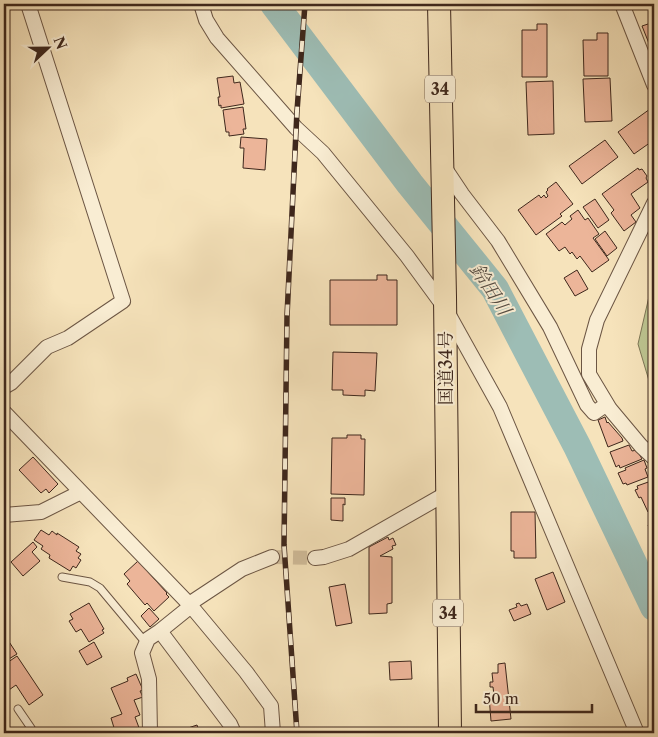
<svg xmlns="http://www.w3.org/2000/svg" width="658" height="737" viewBox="0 0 658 737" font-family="'Libre Caslon Text','Noto Serif JP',serif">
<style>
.green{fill:#bcc490;stroke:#7d7656}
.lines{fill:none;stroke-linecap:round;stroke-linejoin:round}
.river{stroke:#9dbdb5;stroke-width:28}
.building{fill:#ecb599;stroke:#3e271c}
.minor-tunnel{stroke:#d1bd9b;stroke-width:14;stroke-dasharray:14 7;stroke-linecap:butt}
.service-casing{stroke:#6c5644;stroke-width:9}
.minor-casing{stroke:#6c5644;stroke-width:16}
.trunk-casing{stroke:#3e271c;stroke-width:24}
.service{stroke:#f9edd3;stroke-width:7}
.minor{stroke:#f9edd3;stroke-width:14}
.trunk{stroke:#f6e3bb;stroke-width:22}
.rail-casing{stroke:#3e271c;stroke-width:5.5}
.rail{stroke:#f9edd3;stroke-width:4;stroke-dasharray:11;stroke-linecap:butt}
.labels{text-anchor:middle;stroke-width:4;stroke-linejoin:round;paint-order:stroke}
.shield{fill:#f9edd3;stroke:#766253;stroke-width:1}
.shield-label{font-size:16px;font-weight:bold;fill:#3e271c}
.street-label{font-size:18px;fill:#3e271c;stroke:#f9edd3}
.water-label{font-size:19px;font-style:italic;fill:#564c42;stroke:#f9edd3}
</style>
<rect width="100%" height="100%" fill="#f6e3bb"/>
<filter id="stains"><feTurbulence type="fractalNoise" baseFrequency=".004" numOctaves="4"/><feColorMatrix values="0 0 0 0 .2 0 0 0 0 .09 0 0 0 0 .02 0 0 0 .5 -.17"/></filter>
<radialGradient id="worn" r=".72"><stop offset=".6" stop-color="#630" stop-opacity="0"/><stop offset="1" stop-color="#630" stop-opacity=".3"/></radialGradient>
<path class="green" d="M654 275V396L653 394 638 344Z"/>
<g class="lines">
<path class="river" d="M274 4 410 184 495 289 577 446 654 607"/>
</g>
<path class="building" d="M481 4H493V8H481Z
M525 4H551V8L525 9Z
M654 22V56L642 26Z
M537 24H547V77H522V30H537Z
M597 33H608V76H584L583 40H597Z
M233 76 234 83 240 82 244 104 221 108V105L219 106 218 97H220L217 78Z
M610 78 612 121 585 122 583 79Z
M553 81 554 134 528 135 526 82Z
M243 107 246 129H243L244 134 229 136V132H226L223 110Z
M650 109 654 114V122L651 125 654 130V137L650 141 651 142 634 154 618 132Z
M241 137 267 139 265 170 243 168 244 148H240Z
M605 140 618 157 582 184 569 166Z
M638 168 639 170 642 169 647 176 646 178 648 182 631 194 640 208 631 215 636 222 624 231 611 213 614 210 602 194Z
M556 182 573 204 560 214 562 216 536 235 518 210 539 195 541 198 544 195 546 198 548 196 546 192 548 190 547 189Z
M595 199 609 220 598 228 583 207Z
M578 210 585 220 588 218 599 234 593 238 609 260 592 272 580 256 577 259 572 252 570 254 565 247 559 251 546 234 562 222 565 225 572 219 570 216Z
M605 231 617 248 607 256 595 239Z
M577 270 588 289 575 296 564 278Z
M377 275H387V280H397V325H330V280H377Z
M333 352 377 353 375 391 365 390V396L343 395V390H332Z
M605 417 607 423 608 422 622 438 623 441 608 447 598 420Z
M347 435H361V439H365L364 495 331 494 332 438H347Z
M629 445 632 451 637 450 642 459 620 468 619 465 616 467 610 452Z
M33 457 58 484 49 493 46 489 41 493 19 470Z
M644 460 647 468 645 469 648 477 627 485 626 483 623 484 618 473 626 470 625 468Z
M654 480V509L648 512 641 497 639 498 635 490 638 489 637 486Z
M331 498H345V505L343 504V521L331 520Z
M511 512H535L536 558H514V551H511Z
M654 523V544L652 539 654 538 648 525Z
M41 530 49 535 52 531 57 535V533L79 547 76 551 81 554 78 558 81 560 76 568 73 566 70 571 49 558 50 555 41 549 43 546 34 540Z
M388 537 389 540 393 538 396 545 392 546 393 549 380 556 392 557V603L387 604V613L369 614V547Z
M33 542 37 547 32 552 40 561 23 576 11 562Z
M138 561 167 593 166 594 169 597 154 611 147 603 145 605 127 584 130 581 124 574Z
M553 572 565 602 547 610 535 579Z
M345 584 352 623 336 626 329 587Z
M89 603 104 629 102 630 104 633 89 642 81 629 76 632 69 621 73 619 70 614Z
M519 603 521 606 527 604 531 614 514 621 509 610 517 607 516 604Z
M149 608 159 619 150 627 141 616Z
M4 634 17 654 4 662Z
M94 642 102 657 87 665 79 651Z
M17 656 43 695 29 705 16 685 6 692 4 689V665Z
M411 661 412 679 390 680 389 662Z
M505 663 511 719 491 721 489 696 494 695 493 687H490V682H493L492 673H498V664Z
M136 674 143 690 140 691 143 697 134 700 140 715 135 717 141 733H119L118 730 115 731 111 718 122 714 111 688 128 681 127 678Z
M197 725 200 733H176V732Z"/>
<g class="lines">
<path class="minor-tunnel" d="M272 557 315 558"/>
<defs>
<path id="service" d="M62 577 90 582 100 588 146 643
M18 709 31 728 33 733"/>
<path id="minor" d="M201 4 206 20 217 38 296 128 323 153 407 256 445 308 500 407 637 733
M622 4 654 85
M444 167 462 194 498 241 550 327 587 405 594 413 607 404
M654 203 597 320 589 349V374L610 409 641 446 654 458
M4 387 11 383 47 347 68 338 123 301 28 4
M4 412 191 606 246 672 271 706 273 733
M4 515 41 512 81 492
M315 558 324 557 349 549 447 493
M189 604 242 569 272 557
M160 631 191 606
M150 733 149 679 142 653 148 639 160 631 230 724 234 733"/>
<path id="trunk" d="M439 4 445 297 450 733"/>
</defs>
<use href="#service" class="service-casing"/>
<use href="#minor" class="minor-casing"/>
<use href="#trunk" class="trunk-casing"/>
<use href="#service" class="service"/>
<use href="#minor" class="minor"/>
<use href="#trunk" class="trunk"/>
<defs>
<path id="rail" d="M297 733 284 545 287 316 297 111 305 4"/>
</defs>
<use href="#rail" class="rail-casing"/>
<use href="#rail" class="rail"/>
</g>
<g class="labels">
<g class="shield">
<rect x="425" y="75.5" width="30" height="27" rx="4"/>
<rect x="433" y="599.5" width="30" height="27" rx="4"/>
</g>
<g class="shield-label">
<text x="440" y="95">34</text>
<text x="448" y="619">34</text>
</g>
<g class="street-label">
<text transform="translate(446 368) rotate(-90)" y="6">国道34号</text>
</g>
<g class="water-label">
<text transform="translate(491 289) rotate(57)" y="7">鈴田川</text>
</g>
</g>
<rect width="658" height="737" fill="none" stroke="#f6e3bb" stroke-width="20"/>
<rect x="5" y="5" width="648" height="727" fill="none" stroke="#3e271c" stroke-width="2.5"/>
<rect x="10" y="10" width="638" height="717" fill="none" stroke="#3e271c"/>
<g transform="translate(48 48) rotate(68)" stroke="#f9edd3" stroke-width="4" paint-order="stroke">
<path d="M0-4L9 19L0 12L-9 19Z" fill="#3e271c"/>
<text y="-8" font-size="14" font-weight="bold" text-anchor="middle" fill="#3e271c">N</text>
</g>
<path d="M476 704v8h116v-8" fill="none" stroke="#3e271c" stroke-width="2.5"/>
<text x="483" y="704" font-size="15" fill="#3e271c" stroke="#f9edd3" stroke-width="4" paint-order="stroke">50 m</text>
<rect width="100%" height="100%" filter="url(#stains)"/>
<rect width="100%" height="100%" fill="url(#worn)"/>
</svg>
